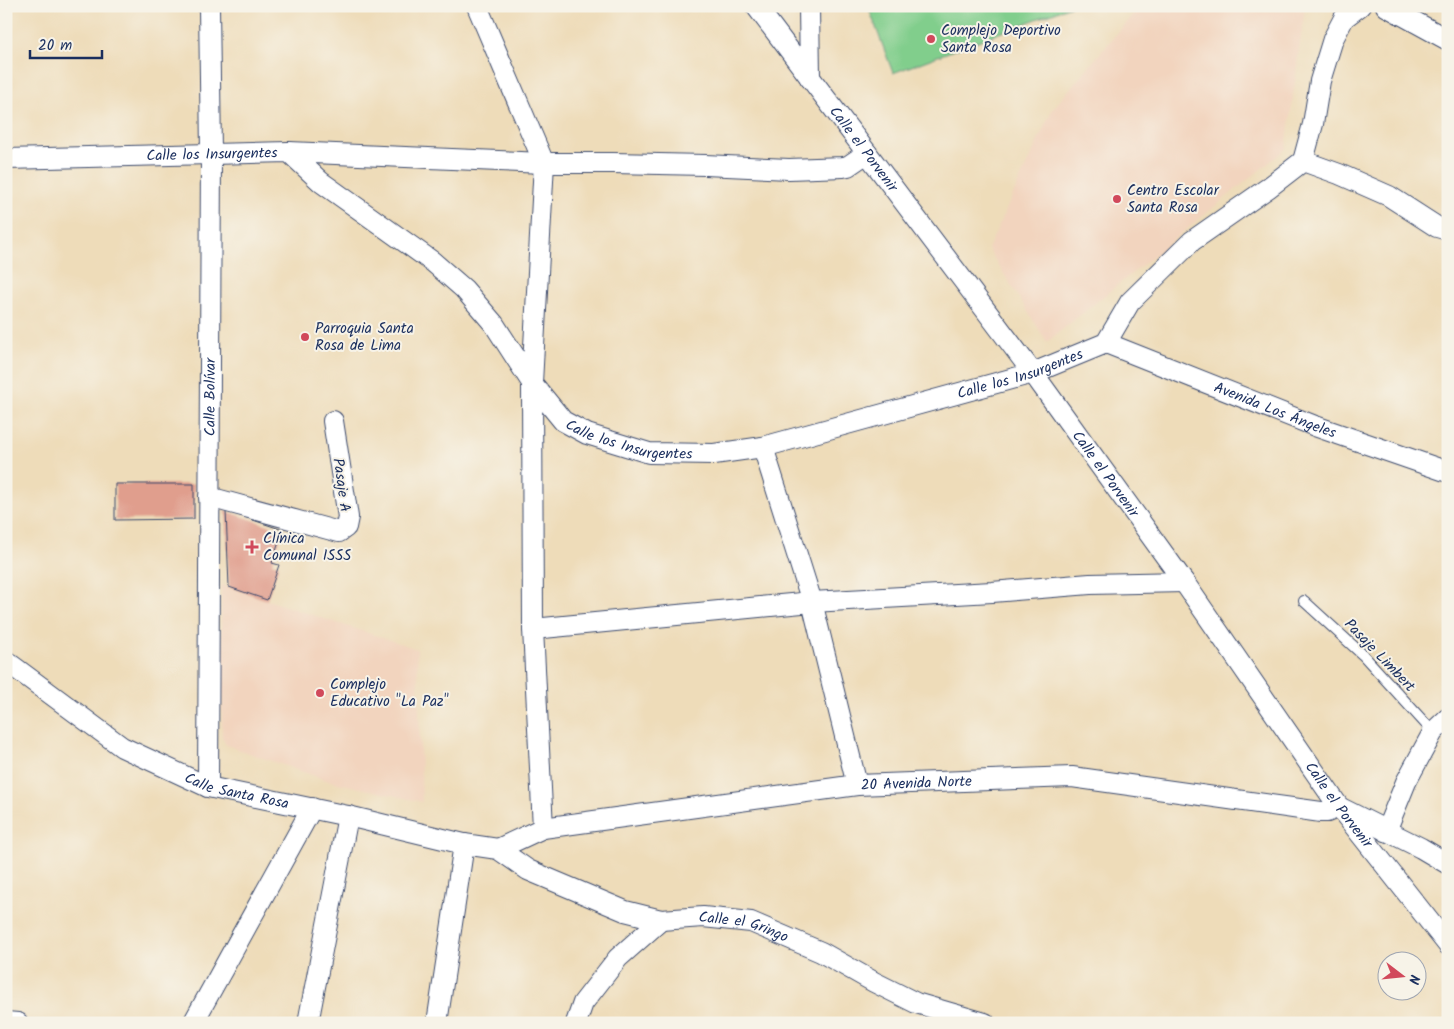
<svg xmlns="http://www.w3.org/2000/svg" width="1454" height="1029" viewBox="0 0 1454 1029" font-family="Kalam,sans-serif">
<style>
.built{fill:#f2d4be}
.green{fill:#81ce8c;stroke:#4e7e75}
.building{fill:#e09e8d}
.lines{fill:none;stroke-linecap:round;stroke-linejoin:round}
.lane-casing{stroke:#3b496c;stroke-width:12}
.street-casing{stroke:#3b496c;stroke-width:22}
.lane{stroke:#fff;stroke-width:10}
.street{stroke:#fff;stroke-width:20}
.poi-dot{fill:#d1495b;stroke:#f7f3e8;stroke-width:2}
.labels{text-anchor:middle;stroke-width:4;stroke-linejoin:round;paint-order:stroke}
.poi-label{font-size:15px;fill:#1b2f5e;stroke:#f7f3e8;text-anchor:start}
.street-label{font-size:15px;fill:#1b2f5e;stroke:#f7f3e8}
</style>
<rect width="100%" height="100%" fill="#f7f3e8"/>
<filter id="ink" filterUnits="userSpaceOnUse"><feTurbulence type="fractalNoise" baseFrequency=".02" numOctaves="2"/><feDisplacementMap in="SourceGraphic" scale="10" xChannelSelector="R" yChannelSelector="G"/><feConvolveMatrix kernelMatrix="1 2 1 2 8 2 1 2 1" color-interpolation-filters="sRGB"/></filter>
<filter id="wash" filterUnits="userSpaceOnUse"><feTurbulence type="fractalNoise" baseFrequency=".0096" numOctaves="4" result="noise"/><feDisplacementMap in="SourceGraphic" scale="20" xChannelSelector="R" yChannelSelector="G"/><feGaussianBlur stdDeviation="1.12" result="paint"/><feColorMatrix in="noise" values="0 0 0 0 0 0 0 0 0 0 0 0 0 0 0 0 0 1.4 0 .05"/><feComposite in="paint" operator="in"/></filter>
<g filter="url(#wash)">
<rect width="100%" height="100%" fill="#eedcb9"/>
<path class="built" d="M1140 6H1305L1286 149 1047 342 988 249 1052 110Z
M221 585 417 649 422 802 329 781 226 745 222 737Z"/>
<path class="green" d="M868 6H1071L893 73Z"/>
<g id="blocks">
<path class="building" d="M115 484H194V519L115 520Z
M226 511 283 530 272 563 279 565 267 600 229 587Z"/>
</g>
</g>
<g filter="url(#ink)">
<use href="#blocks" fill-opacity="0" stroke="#3b496c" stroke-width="1"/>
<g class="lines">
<defs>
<path id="lane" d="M1304 601 1363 655 1433 732"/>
<g id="street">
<path id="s1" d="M477 6 544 163 532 383 563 421 587 434 649 453 714 454 763 447 1033 373 1106 343 1130 302 1192 241 1268 188 1303 161 1339 174 1389 196 1437 227 1448 230"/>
<path id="s2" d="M756 6 1033 373 1184 582 1339 807 1448 945"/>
<path d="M809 6 810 78"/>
<path d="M1386 6 1448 40"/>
<path d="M289 152 544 163H613L705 165 789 169 843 167 848 166 867 153"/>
<path id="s3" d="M6 159 289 152 321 182 433 262 464 289 494 324 532 383 533 629 543 828"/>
<path d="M1303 161 1313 124 1320 81 1333 39 1344 18 1360 6"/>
<path id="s4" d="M1106 343 1315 426 1448 472"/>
<path d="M763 447 812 602 857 785"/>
<path d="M209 497 339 532 346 527 348 517 333 421"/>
<path d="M533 629 812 602 992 592 1090 584 1184 582"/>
<path id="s5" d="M6 661 122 747 208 787 348 816 464 844 498 849 528 870 625 911 661 920 703 917 751 922 821 952 874 982 916 1003 985 1023"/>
<path id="s6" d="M208 787 211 153 209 6"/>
<path d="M1386 831 1406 782 1433 732 1448 718"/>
<path id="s7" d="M498 849 543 828 857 785 1072 777 1321 812H1327L1339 807 1421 848 1448 864"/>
<path d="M6 1022 18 1023"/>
<path d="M193 1023 312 808"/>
<path d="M308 1023 348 816"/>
<path d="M437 1023 464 844"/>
<path d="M576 1023 583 1003 618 958 661 920"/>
</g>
</defs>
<use href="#lane" class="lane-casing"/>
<use href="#street" class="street-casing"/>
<use href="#lane" class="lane"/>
<use href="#street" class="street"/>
</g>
</g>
<g class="poi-dot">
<circle cx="931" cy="39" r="5"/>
<circle cx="1117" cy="199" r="5"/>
<circle cx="305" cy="337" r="5"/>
<path d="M249.5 539.5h5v5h5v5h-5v5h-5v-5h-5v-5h5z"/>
<circle cx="320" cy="693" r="5"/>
</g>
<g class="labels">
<g class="poi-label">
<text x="941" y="35">Complejo Deportivo<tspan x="941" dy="17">Santa Rosa</tspan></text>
<text x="1127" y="195">Centro Escolar<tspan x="1127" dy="17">Santa Rosa</tspan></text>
<text x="315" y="333">Parroquia Santa<tspan x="315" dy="17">Rosa de Lima</tspan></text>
<text x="263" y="543">Clínica<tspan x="263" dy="17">Comunal ISSS</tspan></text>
<text x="330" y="689">Complejo<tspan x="330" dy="17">Educativo "La Paz"</tspan></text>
</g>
<g class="street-label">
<text dy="5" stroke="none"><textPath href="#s2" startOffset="179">Calle el Porvenir</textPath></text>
<text dy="5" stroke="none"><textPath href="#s3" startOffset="206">Calle los Insurgentes</textPath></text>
<text dy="5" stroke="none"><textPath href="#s1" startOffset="914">Calle los Insurgentes</textPath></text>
<text dy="5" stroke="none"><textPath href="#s6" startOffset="390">Calle Bolívar</textPath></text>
<text dy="5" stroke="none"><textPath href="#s4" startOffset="182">Avenida Los Ángeles</textPath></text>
<text dy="5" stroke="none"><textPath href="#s1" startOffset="510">Calle los Insurgentes</textPath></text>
<text dy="5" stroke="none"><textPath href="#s2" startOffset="584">Calle el Porvenir</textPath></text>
<text transform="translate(342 485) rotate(82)" y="5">Pasaje A</text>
<text transform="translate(1380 655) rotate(46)" y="5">Pasaje Limbert</text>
<text dy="5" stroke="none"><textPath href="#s7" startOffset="426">20 Avenida Norte</textPath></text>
<text dy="5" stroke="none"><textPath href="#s5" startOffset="268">Calle Santa Rosa</textPath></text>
<text dy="5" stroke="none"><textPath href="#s2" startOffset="989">Calle el Porvenir</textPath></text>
<text dy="5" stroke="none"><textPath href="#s5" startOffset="799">Calle el Gringo</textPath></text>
</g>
</g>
<rect width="1454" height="1029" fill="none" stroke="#f7f3e8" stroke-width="25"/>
<g transform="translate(1402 976) rotate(106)"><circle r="24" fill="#f7f3e8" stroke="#9fa5b1"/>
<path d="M0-4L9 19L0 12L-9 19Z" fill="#d1495b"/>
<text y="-8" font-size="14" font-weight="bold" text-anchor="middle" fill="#1b2f5e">N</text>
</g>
<path d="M30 50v8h72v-8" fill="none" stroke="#1b2f5e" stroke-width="2.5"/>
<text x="38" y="50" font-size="15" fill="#1b2f5e" stroke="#f7f3e8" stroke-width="4" paint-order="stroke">20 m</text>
</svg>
